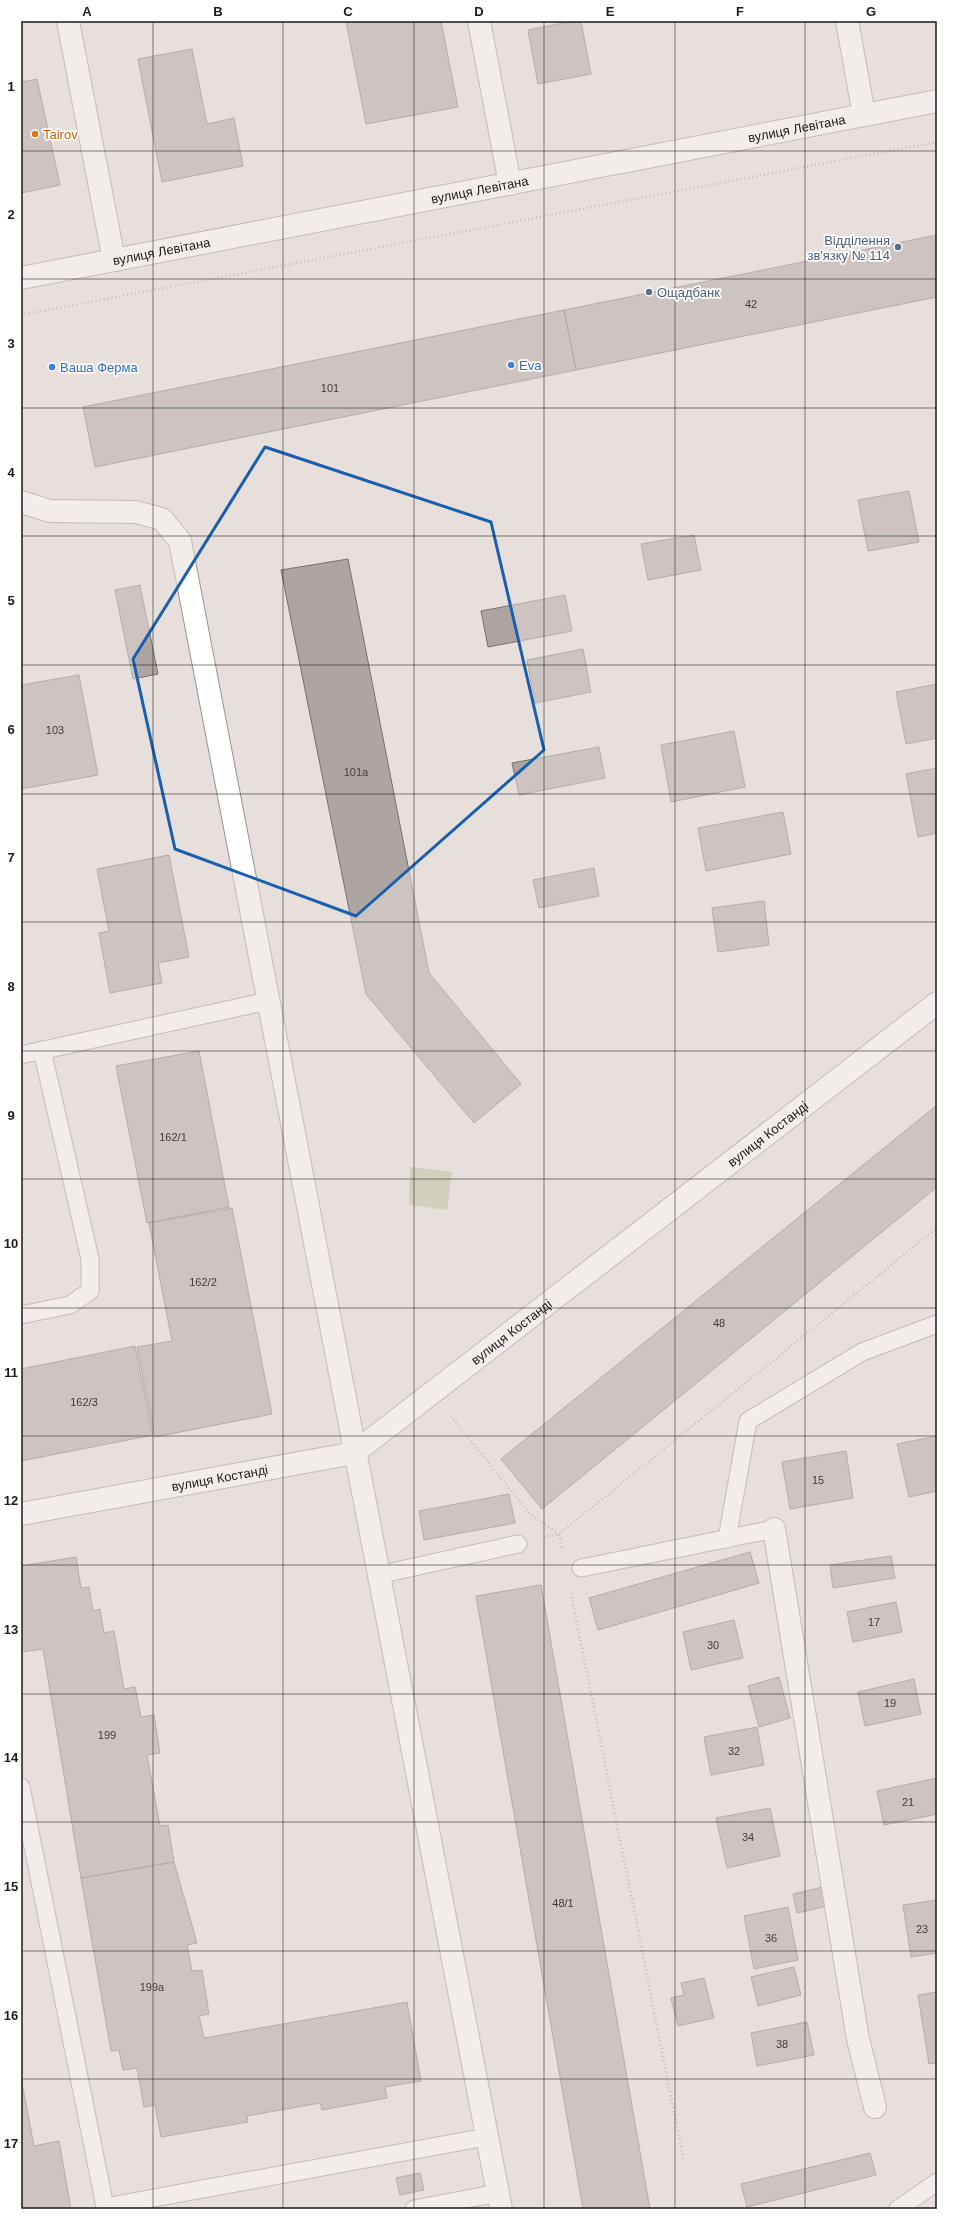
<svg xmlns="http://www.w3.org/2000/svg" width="958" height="2230" viewBox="0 0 958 2230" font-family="Helvetica,sans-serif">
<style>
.green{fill:#b3bf9a}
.building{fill:#ada5a2;stroke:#77706d}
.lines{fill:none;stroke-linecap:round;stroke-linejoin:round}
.service-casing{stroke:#99928f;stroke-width:19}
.minor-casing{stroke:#99928f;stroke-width:24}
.secondary-casing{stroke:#99928f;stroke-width:24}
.path{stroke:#9e9794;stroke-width:2.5;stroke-dasharray:1 3;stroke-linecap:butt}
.service{stroke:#fff;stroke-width:17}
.minor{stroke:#fff;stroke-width:22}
.secondary{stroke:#fff;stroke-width:22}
.marked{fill:none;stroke:#195faf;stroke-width:3;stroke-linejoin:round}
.grid{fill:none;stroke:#1c1918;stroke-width:1;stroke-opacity:0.55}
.food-dot{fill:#e8710a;stroke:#fff;stroke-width:1.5}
.service-dot{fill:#5c6f8a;stroke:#fff;stroke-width:1.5}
.shop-dot{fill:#3f7fe0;stroke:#fff;stroke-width:1.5}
.labels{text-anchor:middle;stroke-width:3.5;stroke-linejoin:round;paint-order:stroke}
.number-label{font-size:11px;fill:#403c3a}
.street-label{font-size:13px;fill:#1c1918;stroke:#fff}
.food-label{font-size:13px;fill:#c56008;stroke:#fff;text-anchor:start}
.service-label{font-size:13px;fill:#4e5e75;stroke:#fff;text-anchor:end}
.shop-label{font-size:13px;fill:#366cbe;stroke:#fff;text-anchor:start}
.neatline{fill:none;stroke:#1c1918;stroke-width:1.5}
.grid-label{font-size:13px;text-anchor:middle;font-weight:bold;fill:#1c1918}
</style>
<rect width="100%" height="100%" fill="#e7dfdb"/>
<path class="green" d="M410 1167 452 1172 447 1210 409 1205Z"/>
<path class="building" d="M346 21H441L458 107 366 124Z
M574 21H581L591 74 538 84 528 30Z
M192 49 207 124 234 118 243 166 162 182 138 59Z
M37 79 60 185 21 193V82Z
M937 235V297L576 370 564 310Z
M564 310 576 370 95 467 83 407Z
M909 491 919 542 868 551 858 500Z
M694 535 701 570 648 580 641 544Z
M348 559 429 973 521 1084 474 1123 366 994 281 570Z
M140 585 158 674 133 679 115 590Z
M565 595 572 631 488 647 481 611Z
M583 649 591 692 535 703 527 660Z
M79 675 98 775 21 789V685Z
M937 684V738L906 744 896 692Z
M734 731 745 787 671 802 661 745Z
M599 747 605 778 519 795 512 763Z
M937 768V833L918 837 906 774Z
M783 812 791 854 706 871 698 828Z
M169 855 189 957 158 963 162 983 110 993 99 933 109 931 97 869Z
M594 868 599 896 539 908 533 880Z
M764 901 769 945 718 952 712 908Z
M199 1051 229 1207 147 1223 116 1066Z
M937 1105V1187L542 1509 501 1459Z
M232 1208 272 1414 155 1437 137 1347 172 1341 149 1223Z
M135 1346 153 1435 21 1461V1369Z
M937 1436V1491L909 1497 897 1444Z
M846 1451 853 1498 790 1509 782 1462Z
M509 1494 515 1523 424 1540 419 1511Z
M750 1552 759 1583 598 1630 589 1598Z
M891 1556 895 1578 833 1588 830 1565Z
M76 1557 81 1588 89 1587 93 1611 100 1609 104 1633 114 1631 124 1689 135 1687 141 1717 154 1715 160 1753 147 1755 160 1826 168 1825 174 1862 81 1878 43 1649 21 1652V1566Z
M541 1585 650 2209H583L476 1596Z
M896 1602 902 1632 853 1642 847 1612Z
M734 1620 743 1658 691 1670 683 1632Z
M779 1677 790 1718 759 1727 748 1686Z
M914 1679 921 1714 865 1726 858 1692Z
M757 1727 764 1765 711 1775 704 1737Z
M937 1778V1814L884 1825 877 1791Z
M770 1808 780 1856 727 1868 716 1818Z
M174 1862 197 1943 187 1945 192 1971 202 1970 209 2014 199 2016 204 2038 407 2002 421 2081 385 2087 387 2098 322 2110 320 2103 247 2116 248 2122 161 2137 155 2105 144 2107 137 2068 123 2070 119 2050 111 2051 81 1878Z
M823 1887 828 1906 797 1913 793 1894Z
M937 1900V1953L911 1957 903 1905Z
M788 1907 798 1960 754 1969 744 1916Z
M794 1967 801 1995 758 2006 751 1977Z
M704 1978 714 2018 678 2026 671 1998 684 1995 681 1983Z
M937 1992V2063L929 2064 918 1995Z
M807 2022 814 2055 757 2066 751 2033Z
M21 2078 34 2146 59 2141 71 2209H21Z
M870 2153 876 2175 747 2207 741 2184Z
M420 2173 424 2190 400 2195 396 2178Z"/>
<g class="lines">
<defs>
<path id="service" d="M21 1055 268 1001
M21 1315 70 1305 90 1291V1259L42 1050
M727 1539 748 1421 862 1352 937 1324
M581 1568 774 1529
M378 1575 518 1544
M21 1787 105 2207 486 2137
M414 2209 498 2193
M898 2209 937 2182"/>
<g id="minor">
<path d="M68 21 114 260"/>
<path d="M479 21 510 184"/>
<path d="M847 21 864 115"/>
<path d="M21 502 50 511 136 512 162 519 180 541 501 2209"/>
<path id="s1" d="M21 1514 354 1453 937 1003"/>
<path d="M774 1529 858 2039 875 2107"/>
</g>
<g id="secondary">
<path id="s2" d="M21 278 937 101"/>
</g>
</defs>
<use href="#service" class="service-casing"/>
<use href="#minor" class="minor-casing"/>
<use href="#secondary" class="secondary-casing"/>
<path class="path" d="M21 315 937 142
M451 1416 529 1513 559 1534 937 1228
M544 1537 559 1534 562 1549
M571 1593 684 2162"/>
<use href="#service" class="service"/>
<use href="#minor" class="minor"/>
<use href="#secondary" class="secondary"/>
</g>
<path d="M0 0H958V2230H0ZM265 447 491 522 544 750 356 916 175 849 133 659Z" fill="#e7dfdb" fill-opacity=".55" fill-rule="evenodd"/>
<path class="marked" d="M265 447 491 522 544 750 356 916 175 849 133 659Z"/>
<path class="grid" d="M153 21V2209M283 21V2209M414 21V2209M544 21V2209M675 21V2209M805 21V2209M21 151H937M21 279H937M21 408H937M21 536H937M21 665H937M21 794H937M21 922H937M21 1051H937M21 1179H937M21 1308H937M21 1436H937M21 1565H937M21 1694H937M21 1822H937M21 1951H937M21 2079H937"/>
<circle class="food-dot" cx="35" cy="134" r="4"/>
<g class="service-dot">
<circle cx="898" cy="247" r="4"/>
<circle cx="649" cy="292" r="4"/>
</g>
<g class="shop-dot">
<circle cx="511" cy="365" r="4"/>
<circle cx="52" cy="367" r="4"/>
</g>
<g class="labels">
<g class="number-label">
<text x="751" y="308">42</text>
<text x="330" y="392">101</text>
<text x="55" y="734">103</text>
<text x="356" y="776">101а</text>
<text x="173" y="1141">162/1</text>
<text x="203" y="1286">162/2</text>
<text x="719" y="1327">48</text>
<text x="84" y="1406">162/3</text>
<text x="818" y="1484">15</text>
<text x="874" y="1626">17</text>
<text x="713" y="1649">30</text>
<text x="890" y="1707">19</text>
<text x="107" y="1739">199</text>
<text x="734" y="1755">32</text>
<text x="908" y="1806">21</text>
<text x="748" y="1841">34</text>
<text x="563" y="1907">48/1</text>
<text x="922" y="1933">23</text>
<text x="771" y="1942">36</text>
<text x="152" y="1991">199а</text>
<text x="782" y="2048">38</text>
</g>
<g class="street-label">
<text dy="5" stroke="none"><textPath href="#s2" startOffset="790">вулиця Левітана</textPath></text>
<text dy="5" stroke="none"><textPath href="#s2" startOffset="467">вулиця Левітана</textPath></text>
<text dy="5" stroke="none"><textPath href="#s2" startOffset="143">вулиця Левітана</textPath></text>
<text dy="5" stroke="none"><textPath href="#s1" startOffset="861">вулиця Костанді</textPath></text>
<text dy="5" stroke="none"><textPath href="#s1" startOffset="537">вулиця Костанді</textPath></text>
<text dy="5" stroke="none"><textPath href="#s1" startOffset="202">вулиця Костанді</textPath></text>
</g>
<g class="food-label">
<text x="43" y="139">Tairov</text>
</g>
<g class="service-label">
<text x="890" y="245">Відділення<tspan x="890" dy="15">зв'язку № 114</tspan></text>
<text x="657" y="297" text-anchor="start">Ощадбанк</text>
</g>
<g class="shop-label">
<text x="519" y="370">Eva</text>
<text x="60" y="372">Ваша Ферма</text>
</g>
</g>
<rect width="958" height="2230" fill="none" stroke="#ffffff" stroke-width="44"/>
<rect x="22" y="22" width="914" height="2186" class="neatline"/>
<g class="grid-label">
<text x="87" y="16">A</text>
<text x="218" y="16">B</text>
<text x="348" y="16">C</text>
<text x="479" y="16">D</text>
<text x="610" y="16">E</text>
<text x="740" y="16">F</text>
<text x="871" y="16">G</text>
<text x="11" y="91">1</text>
<text x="11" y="219">2</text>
<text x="11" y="348">3</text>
<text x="11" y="477">4</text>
<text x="11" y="605">5</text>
<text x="11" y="734">6</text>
<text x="11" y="862">7</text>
<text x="11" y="991">8</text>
<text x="11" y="1120">9</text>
<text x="11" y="1248">10</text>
<text x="11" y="1377">11</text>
<text x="11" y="1505">12</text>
<text x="11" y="1634">13</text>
<text x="11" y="1762">14</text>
<text x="11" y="1891">15</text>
<text x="11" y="2020">16</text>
<text x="11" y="2148">17</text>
</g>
</svg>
